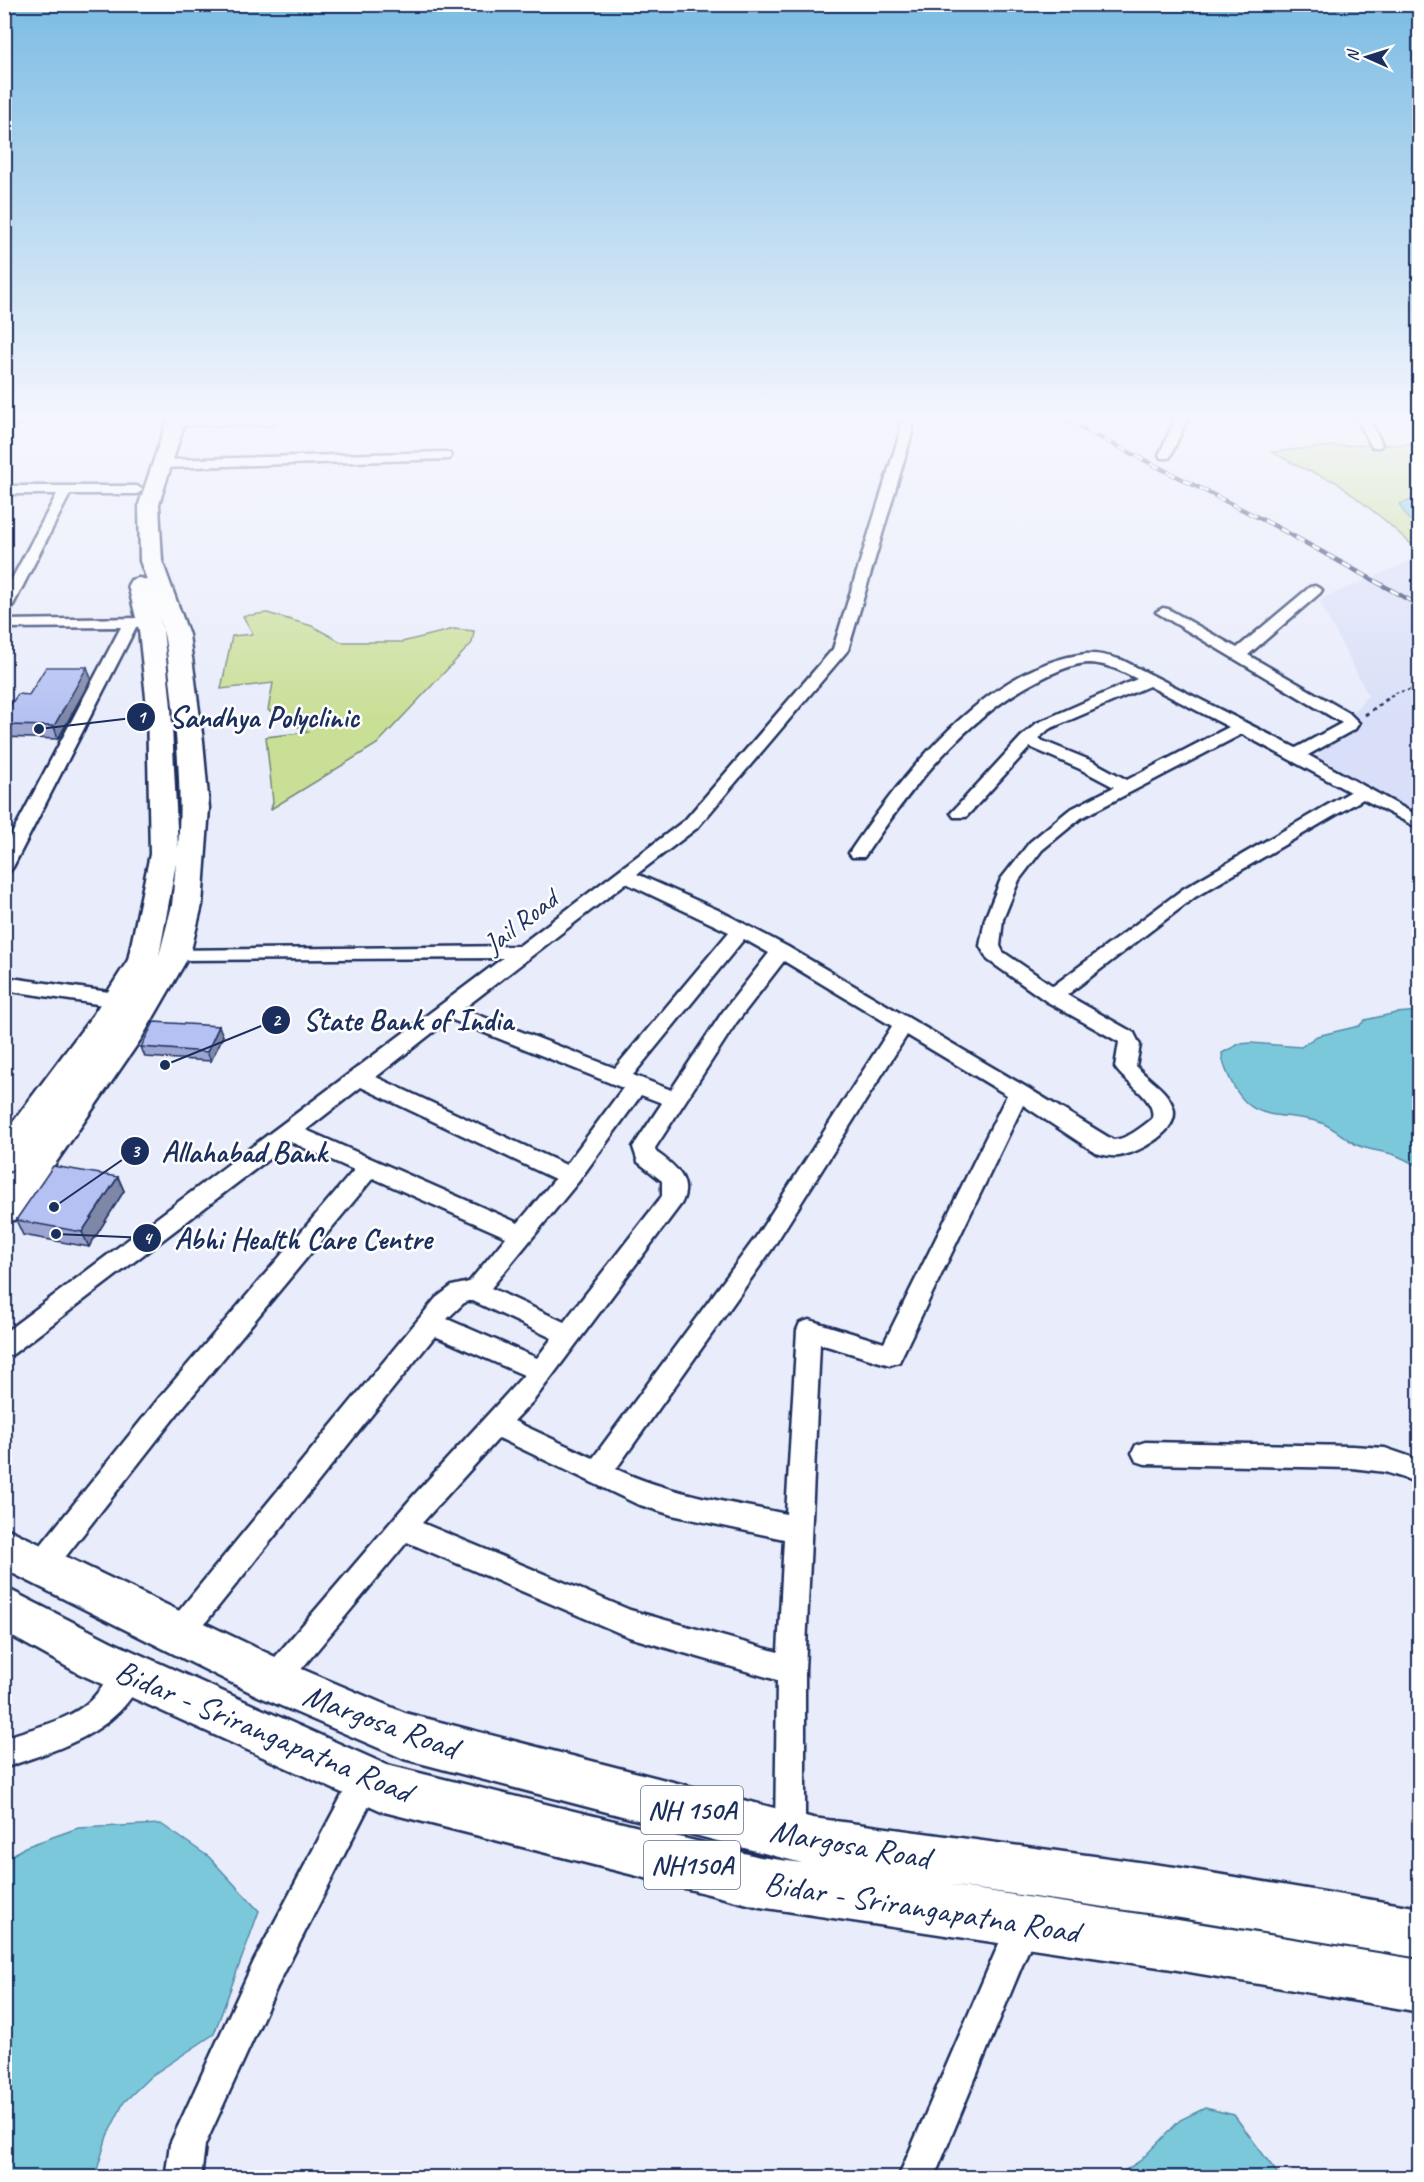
<svg xmlns="http://www.w3.org/2000/svg" width="1424" height="2182" viewBox="0 0 1424 2182" font-family="Caveat,sans-serif">
<style>
.built{fill:#d9dff8}
.green{fill:#c9df95;stroke:#72877a;stroke-width:1.5}
.water{fill:#7bc8db;stroke:#558ba9;stroke-width:1.5}
.lines{fill:none;stroke-linecap:round;stroke-linejoin:round}
.service-casing{stroke:#1b2f5e;stroke-width:10}
.minor-casing{stroke:#1b2f5e;stroke-width:5}
.primary-casing{stroke:#1b2f5e;stroke-width:5}
.trunk-casing{stroke:#1b2f5e;stroke-width:5}
.path-far1{stroke:#1b2f5e;stroke-width:2;stroke-dasharray:3 3;stroke-linecap:butt}
.path{stroke:#1b2f5e;stroke-width:3;stroke-dasharray:4 4;stroke-linecap:butt}
.service{stroke:#fff;stroke-width:7}
.minor{fill:#fff;fill-rule:evenodd}
.primary{fill:#fff;fill-rule:evenodd}
.trunk{fill:#fff;fill-rule:evenodd}
.rail-casing{stroke:#1b2f5e;stroke-width:4.5}
.rail{stroke:#fff;stroke-width:3;stroke-dasharray:9;stroke-linecap:butt}
.wall{fill:#9ca6d0;stroke:#1b2f5e;stroke-width:1.5}
.shaded-wall{fill:#7f87a9;stroke:#1b2f5e;stroke-width:1.5}
.building{fill:#b5c1f2;stroke:#1b2f5e;stroke-width:1.5}
.labels{text-anchor:middle;stroke-width:5;stroke-linejoin:round;paint-order:stroke}
.shield{fill:#fff;stroke:#5f6d8e;stroke-width:1.5}
.shield-label{font-size:27px;font-weight:bold;fill:#1b2f5e}
.street-label{font-size:28px;fill:#1b2f5e;stroke:#fff}
.near-street-label{font-size:33px;fill:#1b2f5e;stroke:#fff}
.leader{fill:none;stroke:#1b2f5e;stroke-width:2}
.callout-dot{fill:#1b2f5e;stroke:#fff;stroke-width:2}
.mark-label{font-size:18px;text-anchor:middle;font-weight:bold;fill:#fff}
.callout-label{font-size:30px;text-anchor:middle;font-weight:bold;fill:#1b2f5e;stroke:#fff;stroke-width:5;stroke-linejoin:round;paint-order:stroke}
</style>
<rect width="100%" height="100%" fill="#e9ecfb"/>
<filter id="ink" filterUnits="userSpaceOnUse"><feTurbulence type="fractalNoise" baseFrequency=".0167" numOctaves="2"/><feDisplacementMap in="SourceGraphic" scale="12" xChannelSelector="R" yChannelSelector="G"/><feConvolveMatrix kernelMatrix="1 2 1 2 8 2 1 2 1" color-interpolation-filters="sRGB"/></filter>
<g filter="url(#ink)">
<path class="built" d="M1419 557V816L1315 758 1368 695 1319 600Z"/>
<path class="green" d="M1419 444V551L1382 518 1336 482 1302 468 1272 452 1330 446Z
M267 613 312 626 341 642H402L454 629 474 631 472 643 377 744 271 809 273 802 266 737 308 732 268 710 273 683 221 689 232 636 253 634 243 616Z"/>
<path class="water" d="M1419 498H1420L1419 525 1408 519 1399 504Z
M1419 1011V1167C1412 1163 1403 1158 1395 1155 1382 1151 1366 1150 1355 1144 1343 1137 1332 1126 1319 1122 1279 1110 1252 1126 1230 1079 1226 1070 1222 1063 1222 1053L1239 1044 1251 1043 1301 1047 1317 1036 1359 1026 1365 1020 1396 1013Z
M161 1824 209 1857 259 1911 214 2034 151 2076 124 2102 107 2136 95 2177H5V1860L25 1847 78 1828Z
M1205 2108 1234 2115 1280 2177H1115L1140 2161 1180 2120Z"/>
<g class="lines">
<defs>
<path id="service" d="M176 422H272"/>
<path id="minor" d="M11 415H23L8 434 4 435V423Z
M900 415H912V433L848 650 697 828 637 874 718 910 788 947 1026 1087 1113 1140C1128 1139 1140 1128 1152 1119 1157 1098 1124 1083 1115 1067L1119 1042 1046 1001 988 960 980 946 985 919 1001 879 1030 842 1069 810 1114 787 1080 769 1030 747 966 817H954L951 813 1021 737 1037 723 1137 679C1122 671 1108 664 1090 663 1074 663 1057 671 1043 678 966 715 911 788 864 857H852L849 853C901 776 987 665 1086 654 1098 653 1111 657 1122 660L1296 748 1342 723 1156 612 1163 608 1168 609 1237 648 1310 587 1315 586 1322 590 1320 593 1248 655 1349 713 1359 723 1355 729 1308 755 1420 817V829L1363 799 1195 897 1067 995 1134 1033 1140 1045 1136 1066C1148 1080 1167 1089 1173 1107 1181 1131 1138 1153 1119 1156 1111 1157 1104 1155 1096 1153L1023 1105 899 1362 890 1365 820 1344 805 1670V1836L801 1847 790 1851 779 1847 775 1836 777 1680 629 1637 407 1542 284 1690 274 1694 264 1690 260 1680 264 1670 414 1495 524 1375 435 1336 189 1643 179 1647 169 1643 165 1633 169 1623 436 1298 452 1286 469 1282 506 1237 373 1178 178 1413 52 1574 42 1578 32 1574 28 1565 32 1556 160 1397 354 1170 291 1142 13 1354 4 1357V1333L503 958 175 960 168 958 165 954 168 950 519 946 685 820 833 649 900 433ZM1149 686 1229 727 1127 780 1092 761 1038 739 1049 729ZM1242 734 1350 792 1183 889 1053 986 1003 952 1000 946 1003 919 1019 880 1042 850 1081 818ZM626 883 729 932 615 1068 463 1009ZM744 939 769 953 722 1013 671 1090 633 1075ZM784 961 892 1026 756 1237 593 1458 514 1421 534 1400 681 1204C694 1180 674 1165 656 1152L655 1148 736 1023ZM450 1019 623 1088 566 1165 376 1077ZM907 1035 1007 1095 884 1343 809 1320 800 1323 797 1330 786 1514C728 1502 669 1494 616 1469L772 1249ZM361 1087 555 1179 518 1223 306 1130ZM641 1095 662 1103 633 1147 638 1162 662 1181V1196L564 1322 491 1288 578 1182ZM466 1301H473L552 1338 537 1358 447 1319ZM499 1438 637 1504 672 1515 784 1539 778 1652 630 1610 422 1523Z
M1177 415H1189L1171 455 1169 458H1161L1159 455Z
M1355 415H1367L1382 444 1380 447H1372Z
M445 452 449 453 451 456 449 459 161 468 155 464 161 460Z
M4 486H137L143 490 137 494H70L11 609 4 613V594L57 494H4Z
M142 618 149 622 147 625 136 627 13 867 10 871 4 872V849L121 627 4 628V620Z
M4 977 130 995 137 997 140 1002 137 1007 130 1009 4 990Z
M1145 1442 1352 1446 1385 1448 1420 1460V1483L1385 1472 1352 1468 1145 1464 1136 1461 1132 1453 1136 1445Z
M130 1660 140 1664 144 1674C119 1734 60 1748 4 1768V1738C33 1728 69 1721 91 1700 105 1687 111 1667 130 1660Z
M367 1765 378 1769 382 1780 278 1985 205 2145 201 2178H165L170 2144 254 1961 356 1769Z
M1024 1906 1035 1911 1040 1922 934 2178H898L1013 1911Z"/>
<path id="primary" d="M169 415H187L159 504 160 525 162 561 189 635 203 741 209 808 202 905 190 954 141 1039 17 1219 4 1223V1181L13 1170 4 1173V1134L93 1015 128 960 150 854 147 707 139 630 128 585 131 580 139 578 147 580 140 561 139 504ZM159 616C168 642 169 670 172 697 178 748 182 797 178 848L171 707 163 630ZM176 863 172 905 159 956Z"/>
<path id="trunk" d="M4 1527 290 1664 405 1713 813 1818 1175 1867 1420 1908V1958L1175 1917 948 1885 1172 1919 1420 1960V2012L1172 1969 760 1907 384 1812 80 1674 4 1632V1587L112 1642 387 1765 760 1857 802 1863 404 1759 388 1752 258 1696 4 1569Z"/>
</defs>
<use href="#service" class="service-casing"/>
<use href="#minor" class="minor-casing"/>
<use href="#primary" class="primary-casing"/>
<use href="#trunk" class="trunk-casing"/>
<path class="path-far1" d="M1390 696 1398 692 1420 688"/>
<path class="path" d="M1365 715 1393 695"/>
<use href="#service" class="service"/>
<use href="#minor" class="minor"/>
<use href="#primary" class="primary"/>
<use href="#trunk" class="trunk"/>
<defs>
<path id="rail" d="M1055 415 1275 526 1420 606"/>
</defs>
<use href="#rail" class="rail-casing"/>
<use href="#rail" class="rail"/>
</g>
<path class="wall" d="M1411 415H1419V429Z
M87 667 91 679 58 739 4 737V714L29 695Z
M223 1036 211 1061 145 1057 141 1047Z
M118 1177 124 1191 89 1247 23 1235 16 1220Z"/>
<path class="shaded-wall" d="M87 667 91 679 58 739 54 726Z
M219 1026 223 1036 211 1061 207 1052Z
M118 1177 124 1191 89 1247 82 1232Z"/>
<path class="building" d="M46 667H87L54 726 4 725V714L18 694 29 695Z
M154 1022 219 1026 207 1052 141 1047Z
M53 1166 118 1177 82 1232 16 1220Z"/>
</g>
<linearGradient id="sky" x2="0" y2="1"><stop stop-color="#7cbce3"/><stop offset="0.58" stop-color="#f5f6fd"/><stop offset="1" stop-color="#f5f6fd" stop-opacity="0"/></linearGradient>
<rect width="1424" height="720" fill="url(#sky)"/>
<g class="labels">
<g class="shield">
<rect x="641" y="1786" width="102" height="48" rx="4.5"/>
<rect x="644" y="1841" width="96" height="48" rx="4.5"/>
</g>
<g class="shield-label">
<text x="692" y="1819">NH 150A</text>
<text x="692" y="1874">NH150A</text>
</g>
<g class="street-label">
<text transform="translate(520 921) rotate(-38)" y="10">Jail Road</text>
</g>
<g class="near-street-label">
<text transform="translate(381 1720) rotate(20)" y="12">Margosa Road</text>
<text transform="translate(264 1730) rotate(23)" y="12">Bidar - Srirangapatna Road</text>
<text transform="translate(850 1843) rotate(10)" y="12">Margosa Road</text>
<text transform="translate(922 1906) rotate(9)" y="12">Bidar - Srirangapatna Road</text>
</g>
</g>
<path class="leader" d="M39 729L141 717M165 1065L276 1020M54 1207L135 1151M56 1234L147 1238"/>
<g class="callout-dot">
<circle cx="39" cy="729" r="6"/>
<circle cx="165" cy="1065" r="6"/>
<circle cx="54" cy="1207" r="6"/>
<circle cx="56" cy="1234" r="6"/>
<circle cx="141" cy="717" r="15"/>
<circle cx="276" cy="1020" r="15"/>
<circle cx="135" cy="1151" r="15"/>
<circle cx="147" cy="1238" r="15"/>
</g>
<g class="mark-label">
<text x="141" y="723">1</text>
<text x="276" y="1026">2</text>
<text x="135" y="1157">3</text>
<text x="147" y="1244">4</text>
</g>
<g class="callout-label">
<text x="264" y="727">Sandhya Polyclinic</text>
<text x="408" y="1030">State Bank of India</text>
<text x="244" y="1162">Allahabad Bank</text>
<text x="303" y="1249">Abhi Health Care Centre</text>
</g>
<rect width="1424" height="2182" fill="none" stroke="#fff" stroke-width="24"/>
<rect x="12" y="12" width="1400" height="2158" fill="none" stroke="#1b2f5e" stroke-width="2" filter="url(#ink)"/>
<g transform="translate(1367 57) rotate(273)" stroke="#ffffff" stroke-width="4.5" paint-order="stroke">
<path d="M0-4.5L10 22L0 15L-10 22Z" fill="#1b2f5e"/>
<text y="-9" font-size="16" font-weight="bold" text-anchor="middle" fill="#1b2f5e">N</text>
</g>
</svg>
